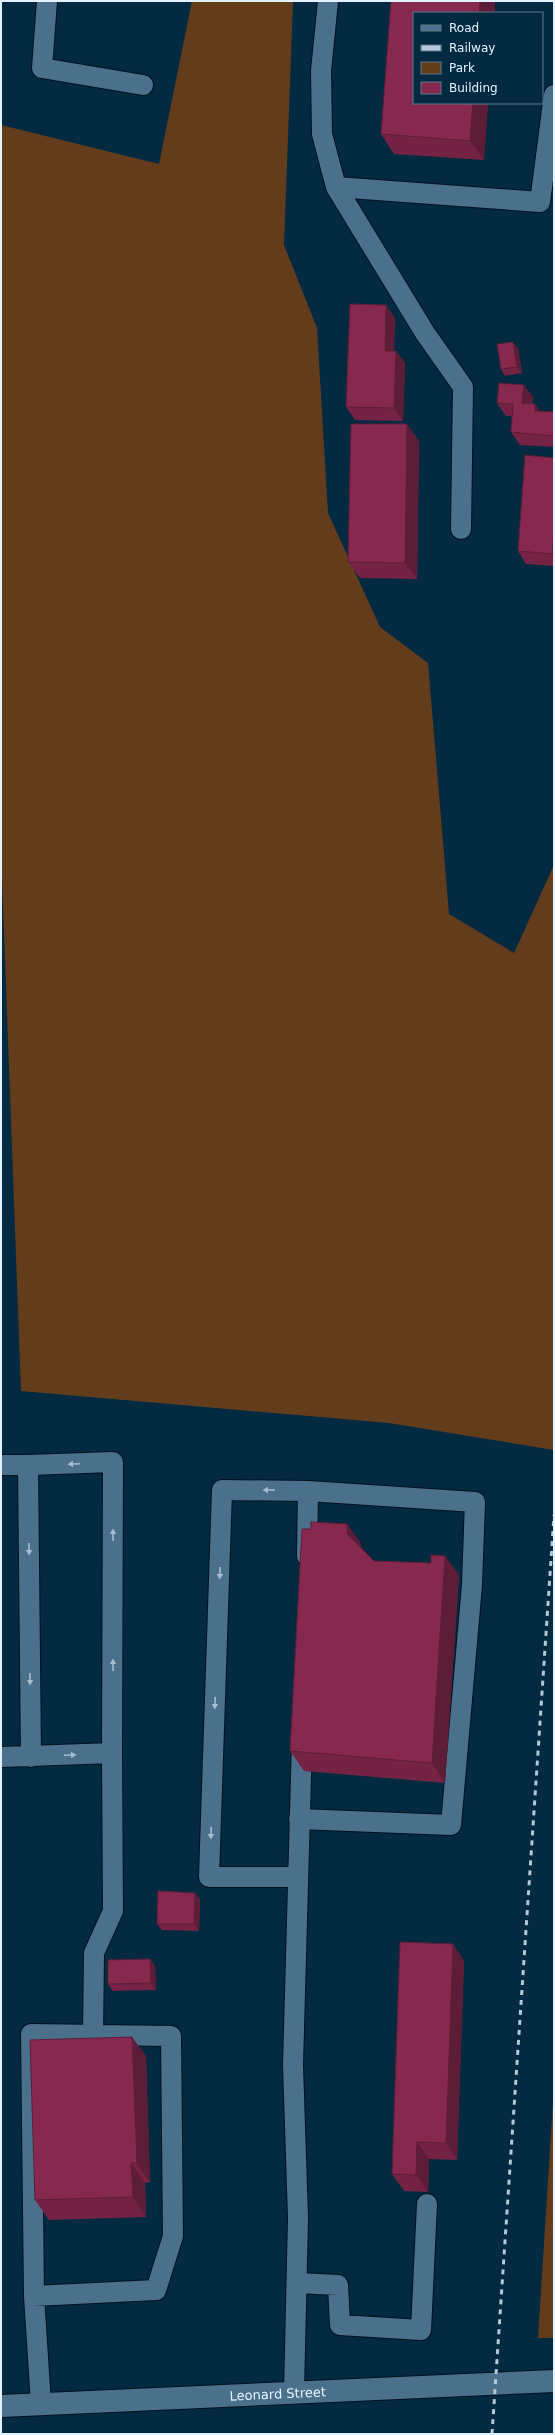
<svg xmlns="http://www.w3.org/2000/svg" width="555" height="2435" viewBox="0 0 555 2435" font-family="'DejaVu Sans',sans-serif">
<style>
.green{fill:#633d1b}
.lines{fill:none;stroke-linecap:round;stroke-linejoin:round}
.lane-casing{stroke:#001222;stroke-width:22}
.street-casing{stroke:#001222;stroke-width:24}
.lane{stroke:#4b708b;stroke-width:20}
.street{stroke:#4b708b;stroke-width:22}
.rail{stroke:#b4c9d7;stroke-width:3;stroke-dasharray:5 5;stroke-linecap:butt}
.wall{fill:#742344}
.shaded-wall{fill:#5e1d37}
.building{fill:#87294f;stroke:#5e1d37}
.oneway{fill:#a6bed0}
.labels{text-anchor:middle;stroke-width:3;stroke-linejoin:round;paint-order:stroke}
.street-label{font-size:13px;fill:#e2f2fe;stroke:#032a41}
</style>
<rect width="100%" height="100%" fill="#032a41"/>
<path class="green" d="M192 1H293L284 245 317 328 328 513 380 627 428 663 449 914 514 953 554 865V1450L389 1423 21 1391 1 851V125L159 164Z
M554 2086V2338H538Z"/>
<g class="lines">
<defs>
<path id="lane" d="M47 1 42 68 143 85
M328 1 321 71 322 134 336 187 425 333 463 387 461 529
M336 187 540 202 554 95
M1 1465H28
M307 1556 308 1491
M1 1757 112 1753 113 1462 28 1465 31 1757
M298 1877H209L222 1490 308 1491 475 1502 472 1585 451 1825 299 1819
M93 2035 94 1953 113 1911 112 1753
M297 2283 338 2285 340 2325 421 2330 427 2204
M34 2296 156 2290 173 2236 171 2036 31 2034 34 2296 41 2404
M294 2392 298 2218 293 2065 302 1740"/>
<g id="street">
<path id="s1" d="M1 2406 554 2381"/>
</g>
</defs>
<use href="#lane" class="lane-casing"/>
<use href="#street" class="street-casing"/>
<use href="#lane" class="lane"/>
<use href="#street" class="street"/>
<path class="rail" d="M492 2434 554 1515"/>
</g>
<path class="wall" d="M391 1H495V13H414V103H488L484 160 394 154 381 134Z
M395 318 394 351H396L405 363 403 421 355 420 346 407Z
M518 348 522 373 505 376 501 369Z
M533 397 532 403 540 411 554 412V447L520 445 511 432 512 416H506L497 403Z
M419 441 417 579 360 578 348 562Z
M554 458V566L526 564 518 551Z
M347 1524 361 1544V1547L374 1561 431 1563 445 1556 459 1575 445 1783 304 1771 290 1751 311 1529Z
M200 1899 199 1931 162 1930 157 1924Z
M453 1944 464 1961 457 2160 429 2159 428 2192 404 2191 392 2174Z
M150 1959 155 1966 156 1990 113 1991 108 1984Z
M146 2056 150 2182 145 2183 146 2217 49 2220 35 2200Z"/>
<path class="shaded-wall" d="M480 1H495V13H479Z
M473 103H488L484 160 470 141Z
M386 305 395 318 393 363 385 351Z
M513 342 518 348 522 373 517 367Z
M396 351 405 363 403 421 394 408Z
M524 385 533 397 531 415 522 403Z
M535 404 544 416 535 411Z
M407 424 419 441 417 579 405 563Z
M554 529V557L552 554Z
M347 1524 361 1544 360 1553 347 1534Z
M445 1556 459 1575 445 1783 432 1763Z
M195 1893 200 1899 199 1931 194 1924Z
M453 1944 464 1961 457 2160 446 2143Z
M150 1959 155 1966 156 1990 151 1983Z
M132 2037 146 2056 150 2182 137 2163Z
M417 2142 429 2159 428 2192 416 2175Z
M131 2163 145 2183 146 2217 133 2197Z"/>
<path class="building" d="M391 1H480L479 13H414V103H473L470 141 381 134Z
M350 304 386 305 385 351H396L394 408 346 407Z
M513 342 517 367 501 369 497 344Z
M499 383 524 385 522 403 535 404V411L554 412V436L511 432 513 404 497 403Z
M351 424H407L405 563 348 562Z
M525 455 554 458V529L552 554 518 551Z
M311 1522 347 1524V1534L374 1561 431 1563V1555L445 1556 432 1763 290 1751 302 1529H311Z
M158 1891 195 1893 194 1924H157Z
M400 1942 453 1944 446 2143 417 2142 416 2175 392 2174Z
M150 1959 151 1983 108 1984V1960Z
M132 2037 137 2163H131L133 2197 35 2200 30 2040Z"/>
<defs><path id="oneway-solid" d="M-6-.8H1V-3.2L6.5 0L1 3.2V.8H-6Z"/></defs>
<g class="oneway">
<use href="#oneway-solid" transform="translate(74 1464) rotate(178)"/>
<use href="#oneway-solid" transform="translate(269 1490) rotate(-180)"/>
<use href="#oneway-solid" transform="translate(113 1535) rotate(-90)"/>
<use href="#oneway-solid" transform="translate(29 1549) rotate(89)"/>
<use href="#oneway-solid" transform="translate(220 1573) rotate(92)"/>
<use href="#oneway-solid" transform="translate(113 1665) rotate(-90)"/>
<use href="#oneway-solid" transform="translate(30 1679) rotate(89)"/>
<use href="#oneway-solid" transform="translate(215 1703) rotate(92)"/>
<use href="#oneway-solid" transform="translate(70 1755) rotate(-3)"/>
<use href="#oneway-solid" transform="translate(211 1833) rotate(92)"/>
</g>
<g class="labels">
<g class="street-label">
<text dy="5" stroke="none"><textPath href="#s1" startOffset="277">Leonard Street</textPath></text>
</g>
</g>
<rect width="555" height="2435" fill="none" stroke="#e2f2fe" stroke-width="4"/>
<rect x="413" y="12" width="130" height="92" fill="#032a41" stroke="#5c7a8d"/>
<rect x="421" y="25" width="20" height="6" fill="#4b708b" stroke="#5c7a8d"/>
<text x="449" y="32" font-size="12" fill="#e2f2fe">Road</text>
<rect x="421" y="45" width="20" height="6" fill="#b4c9d7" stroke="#5c7a8d"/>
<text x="449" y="52" font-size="12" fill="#e2f2fe">Railway</text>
<rect x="421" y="62" width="20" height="12" fill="#633d1b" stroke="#5c7a8d"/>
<text x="449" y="72" font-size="12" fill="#e2f2fe">Park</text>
<rect x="421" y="82" width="20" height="12" fill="#87294f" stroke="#5c7a8d"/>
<text x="449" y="92" font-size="12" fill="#e2f2fe">Building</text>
</svg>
